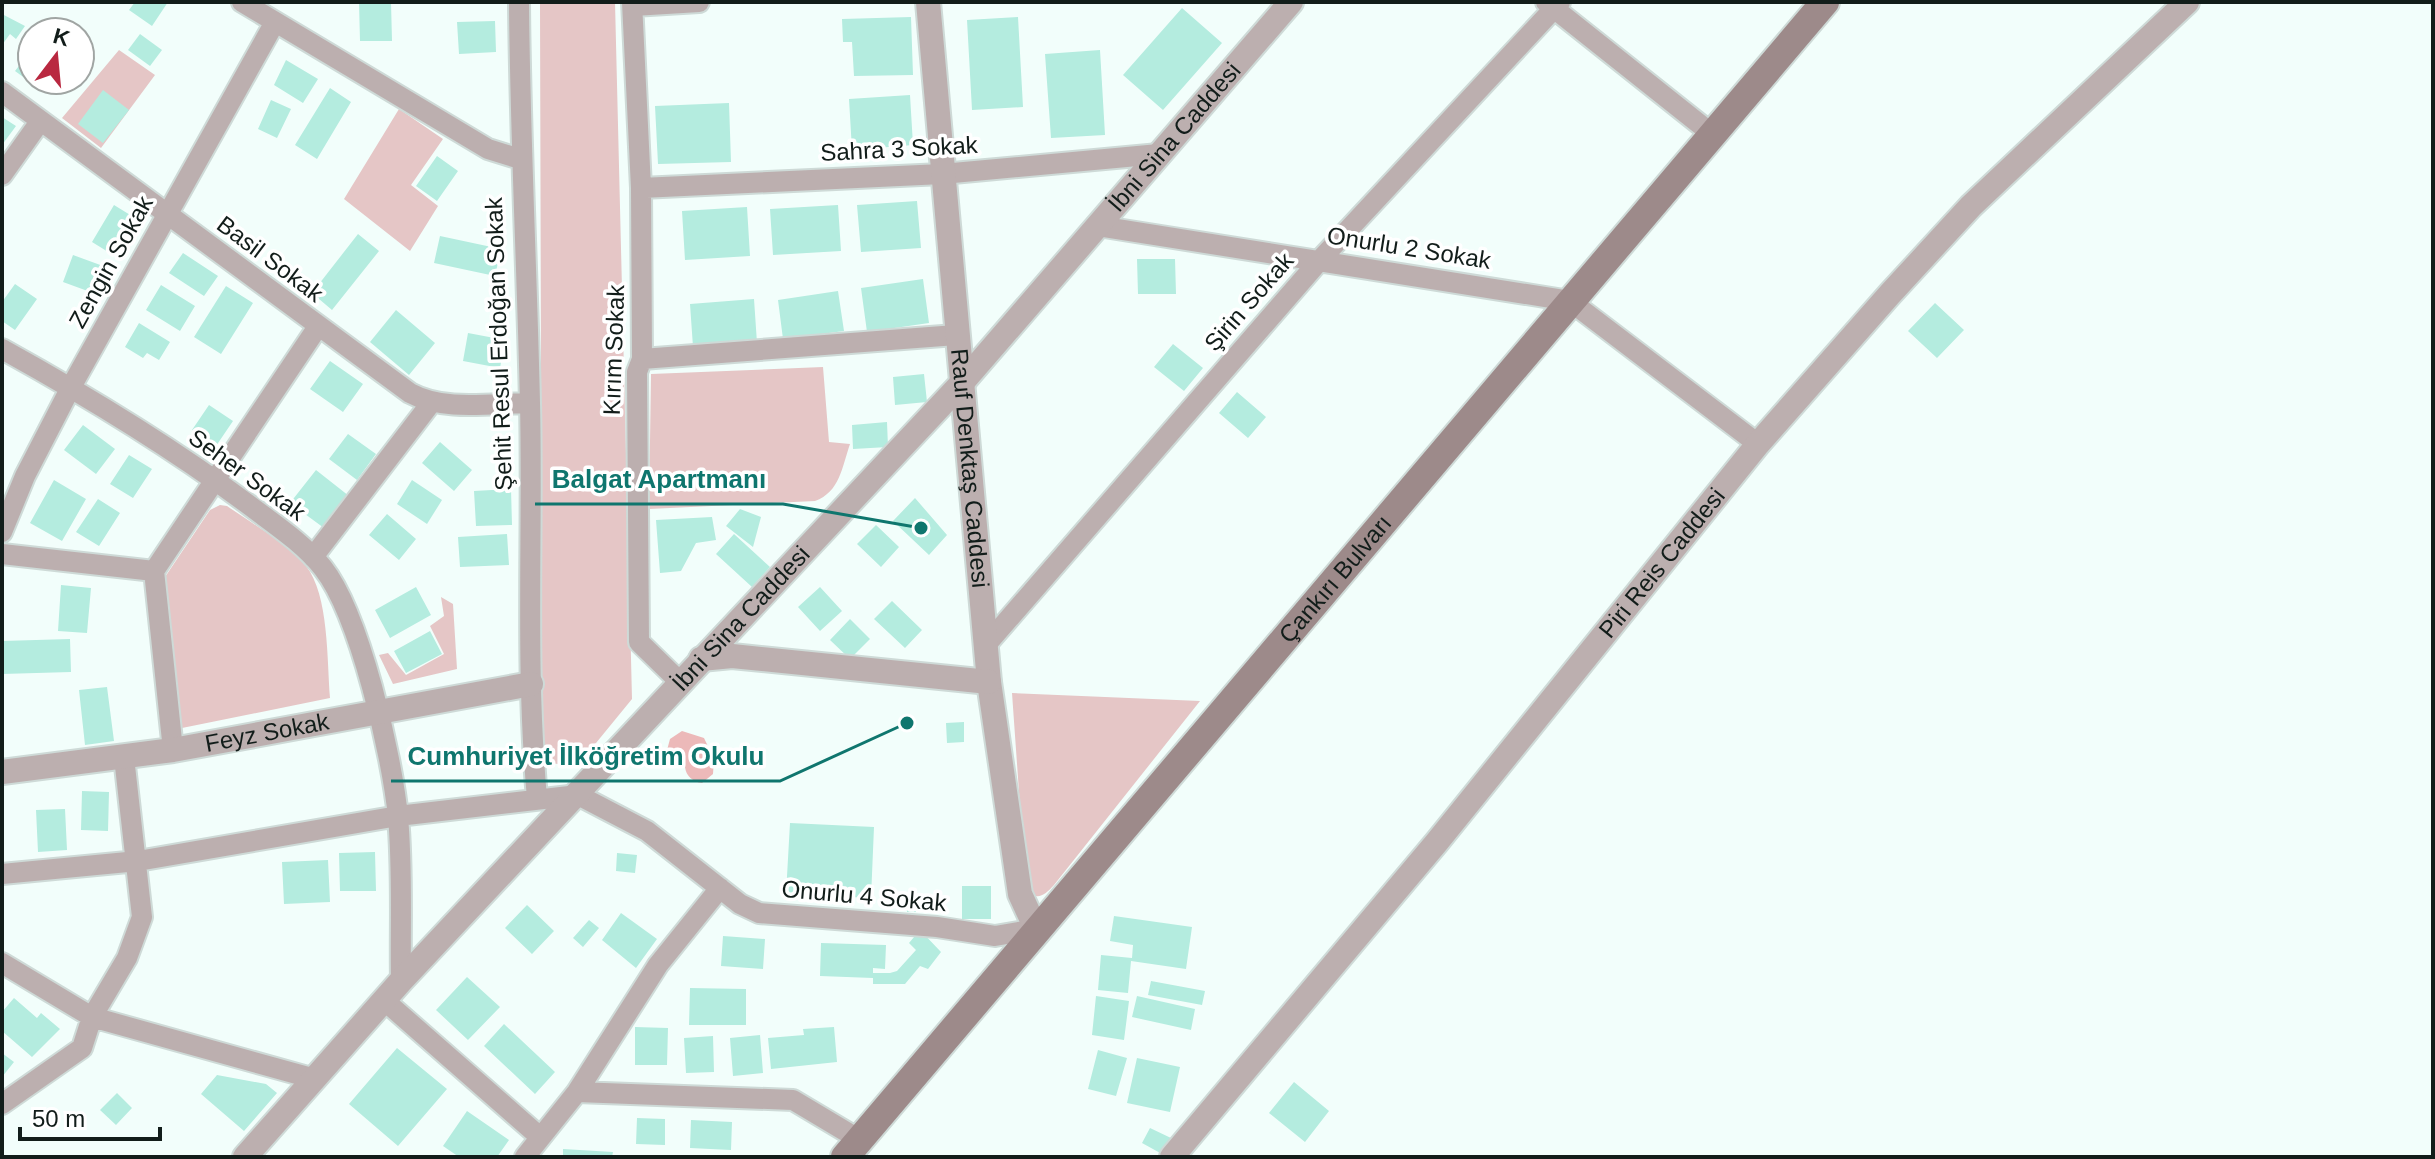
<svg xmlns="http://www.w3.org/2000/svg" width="2435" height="1159" viewBox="0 0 2435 1159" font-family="Helvetica,sans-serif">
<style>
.green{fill:#e5c6c6}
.forest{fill:#ecb9b9}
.building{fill:#b4ecdf}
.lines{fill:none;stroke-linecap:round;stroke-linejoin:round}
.minor-casing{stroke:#cedad7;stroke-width:24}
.tertiary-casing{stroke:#cedad7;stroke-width:28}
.secondary-casing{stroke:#cedad7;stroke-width:32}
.minor{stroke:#bcafaf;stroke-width:20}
.tertiary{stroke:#bcafaf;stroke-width:24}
.secondary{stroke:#9d8a8a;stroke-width:28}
.labels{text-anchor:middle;stroke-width:7;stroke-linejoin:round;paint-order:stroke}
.street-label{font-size:24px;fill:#121d1a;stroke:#fff}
.leader{fill:none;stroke:#0f766e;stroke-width:3}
.callout-dot{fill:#0f766e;stroke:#fff;stroke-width:3}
.callout-label{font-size:26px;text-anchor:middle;font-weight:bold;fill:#0f766e;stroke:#fff;stroke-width:7;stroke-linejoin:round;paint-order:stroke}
</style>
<rect width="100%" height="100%" fill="#f2fefb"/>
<path class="green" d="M540 2H615L632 699 596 743 563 765 552 763 542 750Z
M119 50 155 75 101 148 62 118Z
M399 109 443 139 411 185 438 206 410 251 344 199Z
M823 367 829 442 850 444C842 467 840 492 815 501L649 509 651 374Z
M220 505 227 506C250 522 289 545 306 566 329 595 327 660 330 698L182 728 165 577 210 510Z
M441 597 453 604 457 669 393 684 379 655 388 653 406 675 444 654 430 626 444 616Z
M1012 693 1200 701 1054 885C1045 895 1038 901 1026 891Z"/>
<path class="forest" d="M682 731 704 738 714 759 713 774 702 783C693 782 686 776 685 767L670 761 666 754 670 739Z"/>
<path class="building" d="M135 2H168L152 26 129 10Z
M359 2H391L392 41H360Z
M1182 8 1222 43 1163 110 1123 75Z
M2 14 25 26 16 39 10 34 2 45Z
M911 17 913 75 854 76 852 42H843L842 19Z
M1018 17 1023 107 972 110 967 20Z
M495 21 496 52 459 54 457 22Z
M140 34 162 50 150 66 128 50Z
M32 49V80H42L37 87 15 71Z
M1100 50 1105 135 1051 138 1045 54Z
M286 60 318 79 303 103 274 85Z
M330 88 351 102 317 159 295 145Z
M103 90 129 110 103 143 78 124Z
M910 95 913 145 852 150 849 99Z
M271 100 291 109 277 138 258 129Z
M729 103 731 162 658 164 655 106Z
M2 117 16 126 2 145Z
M437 156 458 171 437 201 416 186Z
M917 201 921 248 861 252 857 205Z
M114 205 140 221 118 258 92 242Z
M838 205 841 251 773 255 770 209Z
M747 207 750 256 685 260 682 211Z
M358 234 379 251 332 310 312 293Z
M440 236 501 249 495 276 434 263Z
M183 253 218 276 204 296 169 273Z
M73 255 114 270 104 297 63 282Z
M1137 259H1175L1176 294H1138Z
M923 279 929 323 867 332 861 288Z
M15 284 37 299 15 330 2 321V302Z
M161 285 195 306 180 331 146 310Z
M226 286 253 303 221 354 194 337Z
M838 291 844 331 783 339 778 300Z
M754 299 757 343 693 347 690 304Z
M1935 303 1964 330 1937 358 1908 331Z
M396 310 435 343 409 375 370 342Z
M139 323 170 342 159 360 147 353 143 358 125 347Z
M468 333 505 340 500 368 463 361Z
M1173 344 1203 368 1184 391 1154 367Z
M330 361 363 384 343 412 310 389Z
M924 374 927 402 895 405 893 377Z
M1237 392 1266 417 1248 438 1219 413Z
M209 405 233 421 216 446 192 430Z
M887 422 888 447 853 449 852 425Z
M83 425 115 449 96 474 64 450Z
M348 434 376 454 357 480 329 459Z
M440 442 472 470 454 491 422 463Z
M129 455 152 469 133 498 110 484Z
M316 470 349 496 324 528 290 503Z
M54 480 86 499 62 541 30 523Z
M412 480 442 500 427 524 397 504Z
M511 489 512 525 476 526 474 491Z
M915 498 947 535 929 555 893 521Z
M98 499 120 513 99 546 76 532Z
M740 509 761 517 753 547 726 526Z
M387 514 416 539 399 560 369 535Z
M712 517 716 540 696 543 681 571 660 573 656 520Z
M876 525 899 547 881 567 857 544Z
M507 534 509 565 460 567 458 537Z
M734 534 770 567 752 587 716 554Z
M61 585 91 588 87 633 58 631Z
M416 587 431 615 390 638 375 610Z
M820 587 842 611 820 631 798 607Z
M892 601 922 630 905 648 874 619Z
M850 619 870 639 850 659 830 640Z
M430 631 442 654 406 673 394 651Z
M70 639 71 672 2 674V641Z
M107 687 114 741 85 745 79 690Z
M964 722V742L947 743 946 723Z
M82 791 109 792 108 831 81 830Z
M65 809 67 850 38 852 36 810Z
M790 823 874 827 871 898 786 894Z
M375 852 376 891H340L339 853Z
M617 853 637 855 635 873 616 871Z
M328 860 330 902 284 904 282 862Z
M962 886H991V919H962Z
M907 898H929L930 912H907Z
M527 905 554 931 532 954 505 928Z
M621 913 657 939 636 968 602 940Z
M1114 916 1192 927 1186 969 1131 961 1128 993 1098 990 1101 955 1132 958 1133 945 1110 941Z
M589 920 599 928 583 947 573 938Z
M920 930 941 952 928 969 920 966 905 984H873V978L820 976 821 943 886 945 885 969 873 968V973H890L897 971 916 950 909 943Z
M723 936 765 939 763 969 721 966Z
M467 977 500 1007 468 1040 436 1010Z
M1151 981 1205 991 1202 1005 1148 995Z
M690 988 746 989V1025H689Z
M1096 996 1129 1001 1124 1040 1092 1035Z
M1137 996 1195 1009 1191 1030 1132 1017Z
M14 998 37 1018 41 1013 60 1029 32 1057 2 1031V1012Z
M504 1024 555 1072 535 1094 484 1046Z
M635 1027 668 1028 667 1065H635Z
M834 1027 837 1062 771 1069 768 1038 804 1035 803 1029Z
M760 1035 763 1073 733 1076 730 1038Z
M713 1036 714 1072 686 1073 684 1038Z
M397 1048 447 1089 398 1146 349 1104Z
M1098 1050 1127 1058 1116 1096 1088 1089Z
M2 1053 14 1062 2 1077Z
M1137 1058 1180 1067 1170 1112 1127 1103Z
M217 1075 266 1084 277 1093 244 1131 201 1094Z
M1294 1082 1329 1111 1305 1142 1269 1113Z
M117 1093 132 1108 116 1125 100 1110Z
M467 1111 509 1140 497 1157H459L443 1146Z
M637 1118 665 1119V1145L636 1144Z
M691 1120 732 1122 731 1150 690 1148Z
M1150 1128 1171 1138 1162 1154 1142 1143Z
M563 1149 613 1152 612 1157H563Z"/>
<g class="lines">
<defs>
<path id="minor" d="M242 2 488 149 520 159
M519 2C520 136 527 269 530 403 533 535 525 667 537 798
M632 2 641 188 642 359 637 372 639 642 680 682
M1546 2 1712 134
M633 6 699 2
M2 92 410 393C445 412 491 403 530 403
M2 175 39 123
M641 188 942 174 1159 154
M1098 226 1570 301 1758 444
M2 349C87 396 171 447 249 505 274 524 303 543 323 568 360 615 392 756 398 817 403 871 400 927 401 981
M642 359 956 335
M2 532 25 476 71 387 275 22
M2 554 154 571
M313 557 431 403
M986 645 1320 260 1560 2
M173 750 154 571 317 328
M2 874 138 861 398 816 578 795 647 831 740 904 759 913 937 927 995 936 1036 929
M2 963 92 1017 315 1079
M385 1001 540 1137
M577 1092 793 1100 860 1140
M2 1104 82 1048 92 1017 127 958 142 917 124 757
M525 1157 577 1092 658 965 720 888"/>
<g id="tertiary">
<path id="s1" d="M928 2 989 682 1020 894 1036 929"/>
<path d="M701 659 732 656 989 682"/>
<path id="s2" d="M2 772 173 750 531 684"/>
<path id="s3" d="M245 1157 401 981 961 384 1291 2"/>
<path id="s4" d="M1172 1157 1437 842 1758 444 1890 294 1971 206 2187 2"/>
</g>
<g id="secondary">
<path id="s5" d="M845 1157 1825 2"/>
</g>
</defs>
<use href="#minor" class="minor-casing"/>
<use href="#tertiary" class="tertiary-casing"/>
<use href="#secondary" class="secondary-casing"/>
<use href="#minor" class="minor"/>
<use href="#tertiary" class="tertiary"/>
<use href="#secondary" class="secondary"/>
</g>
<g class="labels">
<g class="street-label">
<text dy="8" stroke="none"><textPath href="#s3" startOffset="1380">İbni Sina Caddesi</textPath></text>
<text transform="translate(899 149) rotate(-3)" y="8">Sahra 3 Sokak</text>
<text transform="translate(1409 248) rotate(9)" y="8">Onurlu 2 Sokak</text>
<text transform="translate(270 259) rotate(37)" y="8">Basil Sokak</text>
<text transform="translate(111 262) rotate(-61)" y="8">Zengin Sokak</text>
<text transform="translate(1249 302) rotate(-49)" y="8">Şirin Sokak</text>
<text transform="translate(499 344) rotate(-92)" y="8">Şehit Resul Erdoğan Sokak</text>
<text transform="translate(614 350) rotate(-88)" y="8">Kırım Sokak</text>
<text dy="8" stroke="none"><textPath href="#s1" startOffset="468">Rauf Denktaş Caddesi</textPath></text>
<text transform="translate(247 475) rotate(36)" y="8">Seher Sokak</text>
<text dy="8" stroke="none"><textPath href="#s4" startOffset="770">Piri Reis Caddesi</textPath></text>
<text dy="8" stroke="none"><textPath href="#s5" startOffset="758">Çankırı Bulvarı</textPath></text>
<text dy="8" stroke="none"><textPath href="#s3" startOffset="732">İbni Sina Caddesi</textPath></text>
<text dy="8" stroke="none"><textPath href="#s2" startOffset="268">Feyz Sokak</textPath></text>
<text transform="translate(864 896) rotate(5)" y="8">Onurlu 4 Sokak</text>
</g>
</g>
<path class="leader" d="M921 528L783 504H535M907 723L780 781H391"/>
<g class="callout-dot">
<circle cx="921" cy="528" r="8"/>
<circle cx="907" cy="723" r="8"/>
</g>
<g class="callout-label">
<text x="659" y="488">Balgat Apartmanı</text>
<text x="586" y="765">Cumhuriyet İlköğretim Okulu</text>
</g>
<rect width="2435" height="1159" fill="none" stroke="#121d1a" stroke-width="8"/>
<g transform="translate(56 56) rotate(16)"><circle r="38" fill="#ffffff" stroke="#a0a5a3" stroke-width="2"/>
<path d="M0-6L14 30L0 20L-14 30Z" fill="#b92840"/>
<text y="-12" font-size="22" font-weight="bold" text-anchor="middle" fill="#121d1a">K</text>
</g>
<path d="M20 1127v12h140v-12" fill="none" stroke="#121d1a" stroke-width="4"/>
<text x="32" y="1127" font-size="24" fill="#121d1a" stroke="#ffffff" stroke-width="6" paint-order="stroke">50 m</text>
</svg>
